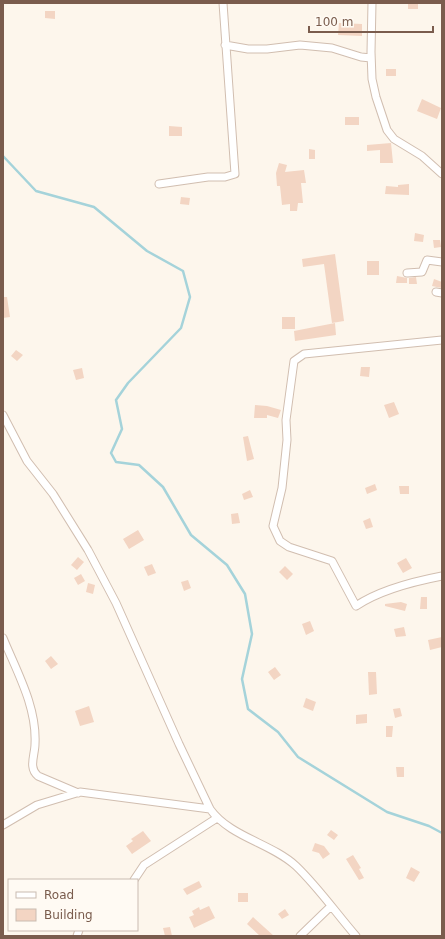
<svg xmlns="http://www.w3.org/2000/svg" width="445" height="939" viewBox="0 0 445 939" font-family="'DejaVu Sans',sans-serif">
<style>
.lines{fill:none;stroke-linecap:round;stroke-linejoin:round}
.stream{stroke:#a5d3da;stroke-width:2.5}
.building{fill:#f3d5c3}
.minor-casing{stroke:#d1beb0;stroke-width:9}
.minor{stroke:#fff;stroke-width:7}
</style>
<rect width="100%" height="100%" fill="#fdf6ec"/>
<g class="lines">
<path class="stream" d="M3 156 36 191 94 207 147 251 183 271 190 297 181 328 128 383 116 400 122 429 111 453 116 462 139 465 163 487 191 535 227 565 245 594 252 634 242 679 248 709 278 732 298 757 387 812 429 826 442 833"/>
</g>
<path class="building" d="M408 3H418V9H408Z
M45 11H55V19L45 18Z
M339 23 362 24V36L338 35Z
M386 69H396V76H386Z
M422 99 441 108 437 119 417 111Z
M345 117H359V125H345Z
M169 126 182 127V136H169Z
M391 143 393 163H380V150L367 151V145Z
M309 149 315 150V159H309Z
M279 163 287 165 285 172 304 170 306 183H301L303 203H298L297 211H290V204L282 205 280 186H277L276 173Z
M409 184V195L385 194 386 186 398 187V185Z
M181 197 190 198 189 205 180 204Z
M415 233 424 235 423 242 414 241Z
M433 240H440L441 247 434 248Z
M335 254 344 321 332 323 324 264 303 267 302 259Z
M367 261H379V275H367Z
M397 276 407 278V283H396Z
M416 277 417 284H409V278Z
M434 279 442 282V288L432 286Z
M3 297H7L10 317 3 318Z
M282 317H295V329H282Z
M335 323 336 335 295 341 294 331Z
M16 350 23 355 17 361 11 356Z
M361 367H370L369 377 360 376Z
M82 368 84 378 76 380 73 370Z
M394 402 399 414 389 418 384 405Z
M255 405 267 406 281 410 278 418 267 415V418H254Z
M248 436 254 459 247 461 243 437Z
M375 484 377 490 367 494 365 488Z
M399 486H409V494H400Z
M250 490 253 497 244 500 242 494Z
M238 513 240 523 232 524 231 514Z
M370 518 373 527 366 529 363 521Z
M138 530 144 540 129 549 123 539Z
M78 557 84 562 77 570 71 565Z
M406 558 412 568 403 573 397 563Z
M152 564 156 573 148 576 144 567Z
M285 566 293 574 287 580 279 572Z
M81 574 85 581 78 585 74 578Z
M188 580 191 588 184 591 181 582Z
M88 583 95 585 93 594 86 592Z
M421 597H427V609H420Z
M401 602 407 604 405 611 385 606V604Z
M310 621 314 631 306 635 302 624Z
M404 627 406 636 396 637 394 629Z
M442 637V647L430 650 428 640Z
M51 656 58 664 51 669 45 661Z
M275 667 281 675 274 680 268 672Z
M368 672H376L377 694 369 695Z
M306 698 316 702 313 711 303 707Z
M89 706 94 722 80 726 75 711Z
M400 708 402 716 395 718 393 709Z
M367 714V723L356 724V715Z
M386 726H393L392 737H386Z
M396 767H404V777H397Z
M331 830 338 835 334 840 327 835Z
M143 831 151 841 132 854 126 846 133 841 131 839Z
M315 843 324 846 330 854 323 859 319 853 312 851Z
M353 855 361 868 359 869 364 878 359 880 346 859Z
M411 867 420 872 414 882 406 878Z
M199 881 202 887 187 895 183 889Z
M238 893H248V902H238Z
M209 906 215 918 194 928 189 917 194 915 192 911 199 907 200 910Z
M285 909 289 915 282 919 278 914Z
M253 917 274 936H260L247 924Z
M170 927 172 936H165L163 928Z"/>
<g class="lines">
<defs>
<path id="minor" d="M372 3 371 52 372 79 376 97 387 130 394 139 422 156 442 174
M225 45 248 49H267L300 45 332 48 361 57 371 58
M159 184 208 177H225L235 174 223 3
M407 273 422 272 427 260 442 262
M436 292 442 293
M442 340 304 354 294 361 286 420 287 440 282 488 273 526 280 541 289 547 332 561 356 606C378 591 416 581 442 576
M3 415 27 461 53 494 88 550 116 603 179 744 210 809C230 837 271 843 296 866 318 887 336 913 356 936
M3 638C17 672 37 707 35 744 35 755 28 768 38 776L78 793
M3 825 37 805 80 792 210 809
M134 880 144 865 217 818
M77 936 79 930
M300 936 330 907"/>
</defs>
<use href="#minor" class="minor-casing"/>
<use href="#minor" class="minor"/>
</g>
<rect width="445" height="939" fill="none" stroke="#7a5c4d" stroke-width="8"/>
<rect x="8" y="879" width="130" height="52" fill="#fffaf3" stroke="#cabbb1"/>
<rect x="16" y="892" width="20" height="6" fill="#ffffff" stroke="#cabbb1"/>
<text x="44" y="899" font-size="12" fill="#7a5c4d">Road</text>
<rect x="16" y="909" width="20" height="12" fill="#f3d5c3" stroke="#cabbb1"/>
<text x="44" y="919" font-size="12" fill="#7a5c4d">Building</text>
<path d="M309 26v6h124v-6" fill="none" stroke="#7a5c4d" stroke-width="2"/>
<text x="315" y="26" font-size="12" fill="#7a5c4d" stroke="#fffaf3" stroke-width="3" paint-order="stroke">100 m</text>
</svg>
